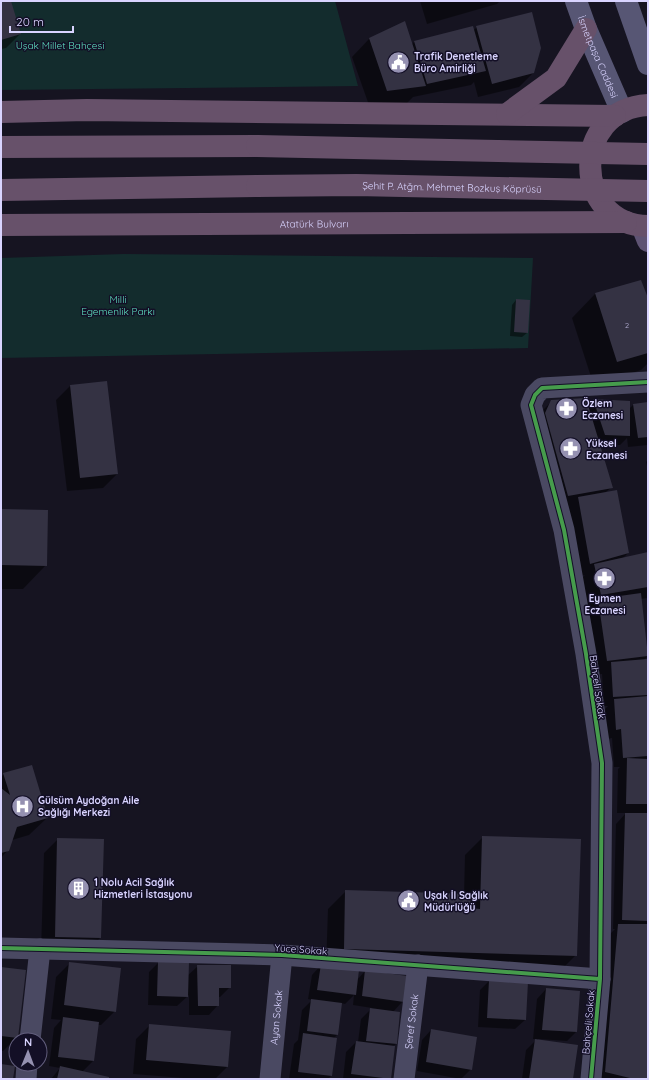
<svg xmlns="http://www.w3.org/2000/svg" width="649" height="1080" viewBox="0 0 649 1080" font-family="Quicksand,sans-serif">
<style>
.green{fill:#132c2d}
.shadow{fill:#0007}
.building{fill:#343243}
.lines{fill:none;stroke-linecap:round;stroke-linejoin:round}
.street{stroke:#4a4962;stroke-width:21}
.secondary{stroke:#575674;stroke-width:22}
.primary{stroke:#5e5373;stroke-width:22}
.highway{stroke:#67516a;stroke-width:22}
.highway-bridge{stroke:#67516a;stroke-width:22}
.cycleway-casing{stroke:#130f26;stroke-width:6}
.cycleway{stroke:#469c4c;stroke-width:4}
.labels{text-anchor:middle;stroke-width:3;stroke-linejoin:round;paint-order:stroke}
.number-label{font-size:8px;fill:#b0acd0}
.park-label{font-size:10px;fill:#5fe0c0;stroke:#130f26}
.poi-label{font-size:10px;font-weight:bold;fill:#d9d4ff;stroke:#130f26;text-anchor:start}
.street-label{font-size:10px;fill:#d9d4ff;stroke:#130f26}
</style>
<rect width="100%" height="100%" fill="#161421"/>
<path class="green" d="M1 1H335L358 86 1 90Z
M124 254 533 258 528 348 1 358V258Z"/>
<path class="shadow" d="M1 1H10L20 34 6 48 1 49Z
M420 1H500L497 4 427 24Z
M477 27 533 73 519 87 478 97 474 82 471 85 413 97 407 103 370 108 352 57 369 39 411 45 414 42 473 31Z
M641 281 648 301V363L641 370 594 386 572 318 595 294Z
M516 300 527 333 522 337 510 336 512 305Z
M70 386 117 474 103 488 67 491 56 400Z
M593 400 629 409 633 405 648 403V445L628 447 627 438 620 445H599L612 487 606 492 628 553 623 558 648 553V598L640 599 648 656 643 661 646 660 648 694 646 697H648V1079H589L601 943 615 929H613L616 824 626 813H617L618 769 620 767H614L612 738 607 739 605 709 608 706H604L602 674 593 675 585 614 591 608 587 609 581 579 585 575 576 577 564 511 569 506 554 509 538 415 552 401 588 406Z
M648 460V470L646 462Z
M1 510 46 565 23 589H1Z
M4 774 47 818 29 835 12 840 8 850 1 858V777Z
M483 837 576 955 558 973 342 967 357 980 365 971 403 1001 393 1012 396 1044 392 1047H394L390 1079H343L346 1052 356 1042H358L361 1019 372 1008 353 1005 354 995 345 1004 341 1003 337 1035 334 1038 331 1076 328 1079H289L294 1044 298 1040 302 1010 312 1000 308 999 312 975 321 965 326 966 328 909 346 891 464 895 465 855Z
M58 839 100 938 86 952 41 951 44 853Z
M159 962 187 976 198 966 230 987 220 997H218V1005L209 1015H189V995L177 1006 148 1005 149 972Z
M70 963 115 1011 101 1025H97L93 1061 82 1072 108 1079H51L60 1068 49 1066 54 1028 61 1020 51 1019 56 977Z
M1 968 17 1037 3 1051H1Z
M489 981 527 983 525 1020 515 1029 478 1027 480 990Z
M546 989 576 1032 567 1041 538 1039V1041L572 1079H522L526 1050 537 1039H533L537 999Z
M150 1025 227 1067 215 1079H196L133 1074 136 1039Z
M431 1030 471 1069 461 1079 417 1071 422 1040Z"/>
<path class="building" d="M1 1H11L21 34 1 40Z
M532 12 541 48 534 73 492 84 476 26Z
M405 21 426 86 387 91 369 38Z
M473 26 486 71 427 84 414 41Z
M641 280 648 298V353L617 362 595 293Z
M516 299 530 300 528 333 514 332Z
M107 381 118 474 80 478 70 385Z
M586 398 613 488 568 496 545 413 551 400Z
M593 399 630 401V436L605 435Z
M648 402V437L638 438 633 404Z
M617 490 629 553 590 564 578 497Z
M1 509 48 510 47 566 1 565Z
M648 552V587L601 595 594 564Z
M641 593 648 656 607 661 598 599Z
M647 659 648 695 613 697 611 662Z
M648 696V756L623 758 621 729 616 730 614 699Z
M627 758 648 759V804H626Z
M32 765 48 818 17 827 9 851 1 853V788L10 795 3 773Z
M625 813H648V921L622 920Z
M482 836 581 839 577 956 344 949 345 890 471 894 470 908 480 909Z
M57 838 104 839 101 938 55 937Z
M618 924H648V1079H634L605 1072Z
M158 961 189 962 188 997 157 996Z
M69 962 121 968 116 1012 64 1005Z
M321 964 359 970 356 995 317 990Z
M197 965H231V988H219V1006H198Z
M1 967 26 970 18 1038 1 1036Z
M365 970 407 976 404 1002 362 996Z
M489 980 528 982 526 1020 487 1018Z
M546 988 580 991 577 1032 542 1030Z
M311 999 342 1003 338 1035 307 1031Z
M370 1008 400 1012 397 1044 366 1041Z
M63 1017 99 1022 94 1061 58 1057Z
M149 1024 231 1031 228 1067 146 1060Z
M431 1029 477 1037 472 1070 426 1062Z
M303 1033 337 1038 332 1076 298 1072Z
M535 1039 578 1045 573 1079H529Z
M356 1041 395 1046 391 1079 351 1074Z
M1 1064 15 1066 13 1079H1Z
M60 1066 109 1077V1079H57Z"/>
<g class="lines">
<g class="street">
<path d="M1 948 282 955 600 979"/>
<path d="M30 1040 40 949"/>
<path d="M26 1079 27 1064"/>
<path id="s1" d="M270 1079 282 955"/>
<path id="s2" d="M404 1079 418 965"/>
<path d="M591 1079 600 979 602 763 586 654 564 530 531 405 535 395 542 388 648 382"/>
</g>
<g class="secondary">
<path id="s3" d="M576 1 586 29 622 112"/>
<path d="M626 1 648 64"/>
</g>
<path class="primary" d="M642 226 648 241"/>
<g class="highway">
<path d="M648 105C570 109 572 225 648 226"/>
<path d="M1 112 87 110 615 116"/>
<path d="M507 114 556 78 586 29"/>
<path d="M1 147 257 146"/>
<path d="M1 190 257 186"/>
<path id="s4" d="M1 225 626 222"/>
</g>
<g class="highway-bridge">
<path d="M257 146 648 154"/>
<path id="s5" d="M257 186 356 185 648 191"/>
</g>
<defs>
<path id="cycleway" d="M1 948 282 955 600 979
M591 1079 600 979 602 763 586 654 564 530 531 405 535 395 542 388 648 382"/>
</defs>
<use href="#cycleway" class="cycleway-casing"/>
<use href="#cycleway" class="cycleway"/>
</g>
<defs>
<symbol id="civic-disc" viewBox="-11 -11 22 22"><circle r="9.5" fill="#9591b1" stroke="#130f26"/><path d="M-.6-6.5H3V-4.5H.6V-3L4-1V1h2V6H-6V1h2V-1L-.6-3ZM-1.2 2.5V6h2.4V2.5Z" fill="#fff"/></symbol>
<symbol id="pharmacy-disc" viewBox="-11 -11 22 22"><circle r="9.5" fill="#9591b1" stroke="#130f26"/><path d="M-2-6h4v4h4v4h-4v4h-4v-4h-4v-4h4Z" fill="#fff"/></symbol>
<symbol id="hospital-disc" viewBox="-11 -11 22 22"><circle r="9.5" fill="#9591b1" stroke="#130f26"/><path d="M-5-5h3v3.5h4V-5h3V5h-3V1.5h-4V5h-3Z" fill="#fff"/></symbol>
<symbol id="building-disc" viewBox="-11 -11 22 22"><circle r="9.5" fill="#9591b1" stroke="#130f26"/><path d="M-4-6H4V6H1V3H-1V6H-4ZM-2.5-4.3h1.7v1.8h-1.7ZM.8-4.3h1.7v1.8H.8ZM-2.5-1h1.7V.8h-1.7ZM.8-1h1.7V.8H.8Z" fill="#fff"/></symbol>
</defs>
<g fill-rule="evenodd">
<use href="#civic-disc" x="386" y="50" width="25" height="25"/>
<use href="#pharmacy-disc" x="554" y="396" width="25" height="25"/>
<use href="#pharmacy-disc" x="558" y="436" width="25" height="25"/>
<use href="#pharmacy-disc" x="592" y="566" width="25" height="25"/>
<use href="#hospital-disc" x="10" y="794" width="25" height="25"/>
<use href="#building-disc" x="66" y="876" width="25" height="25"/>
<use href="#civic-disc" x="396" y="888" width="25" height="25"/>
</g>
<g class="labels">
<g class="number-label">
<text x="627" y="328">2</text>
</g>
<g class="park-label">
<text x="60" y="49">Uşak Millet Bahçesi</text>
<text x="118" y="303">Milli<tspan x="118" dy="12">Egemenlik Parkı</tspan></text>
</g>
<g class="poi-label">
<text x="414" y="60">Trafik Denetleme<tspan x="414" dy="12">Büro Amirliği</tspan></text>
<text x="582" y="407">Özlem<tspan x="582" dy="12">Eczanesi</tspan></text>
<text x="586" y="447">Yüksel<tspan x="586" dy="12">Eczanesi</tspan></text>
<text x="605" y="602" text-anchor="middle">Eymen<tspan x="605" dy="12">Eczanesi</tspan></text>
<text x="38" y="804">Gülsüm Aydoğan Aile<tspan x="38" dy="12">Sağlığı Merkezi</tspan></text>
<text x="94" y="886">1 Nolu Acil Sağlık<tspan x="94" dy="12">Hizmetleri İstasyonu</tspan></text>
<text x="424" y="899">Uşak İl Sağlık<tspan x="424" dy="12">Müdürlüğü</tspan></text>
</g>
<g class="street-label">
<text dy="4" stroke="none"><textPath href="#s3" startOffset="60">İsmetpaşa Caddesi</textPath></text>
<text dy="4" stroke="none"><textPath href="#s5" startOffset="195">Şehit P. Atğm. Mehmet Bozkuş Köprüsü</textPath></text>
<text dy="4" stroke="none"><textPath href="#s4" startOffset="313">Atatürk Bulvarı</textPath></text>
<text transform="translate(598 687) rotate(82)" y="4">Bahçeli Sokak</text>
<text transform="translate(301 949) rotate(4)" y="4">Yüce Sokak</text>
<text dy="4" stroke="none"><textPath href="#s1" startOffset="62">Ayan Sokak</textPath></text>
<text dy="4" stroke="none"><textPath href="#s2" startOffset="58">Şeref Sokak</textPath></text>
<text transform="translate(588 1022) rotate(-85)" y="4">Bahçeli Sokak</text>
</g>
</g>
<rect width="649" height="1080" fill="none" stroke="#d9d4ff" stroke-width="4"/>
<g transform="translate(28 1052) rotate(1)"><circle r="19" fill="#130f26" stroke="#625e7d"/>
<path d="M0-3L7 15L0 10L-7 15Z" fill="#9591b1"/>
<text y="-6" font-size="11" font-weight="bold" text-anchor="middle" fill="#d9d4ff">N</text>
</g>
<path d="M10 26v6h63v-6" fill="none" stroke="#d9d4ff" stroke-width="2"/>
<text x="16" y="26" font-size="12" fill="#d9d4ff" stroke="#130f26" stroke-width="3" paint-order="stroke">20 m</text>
</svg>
